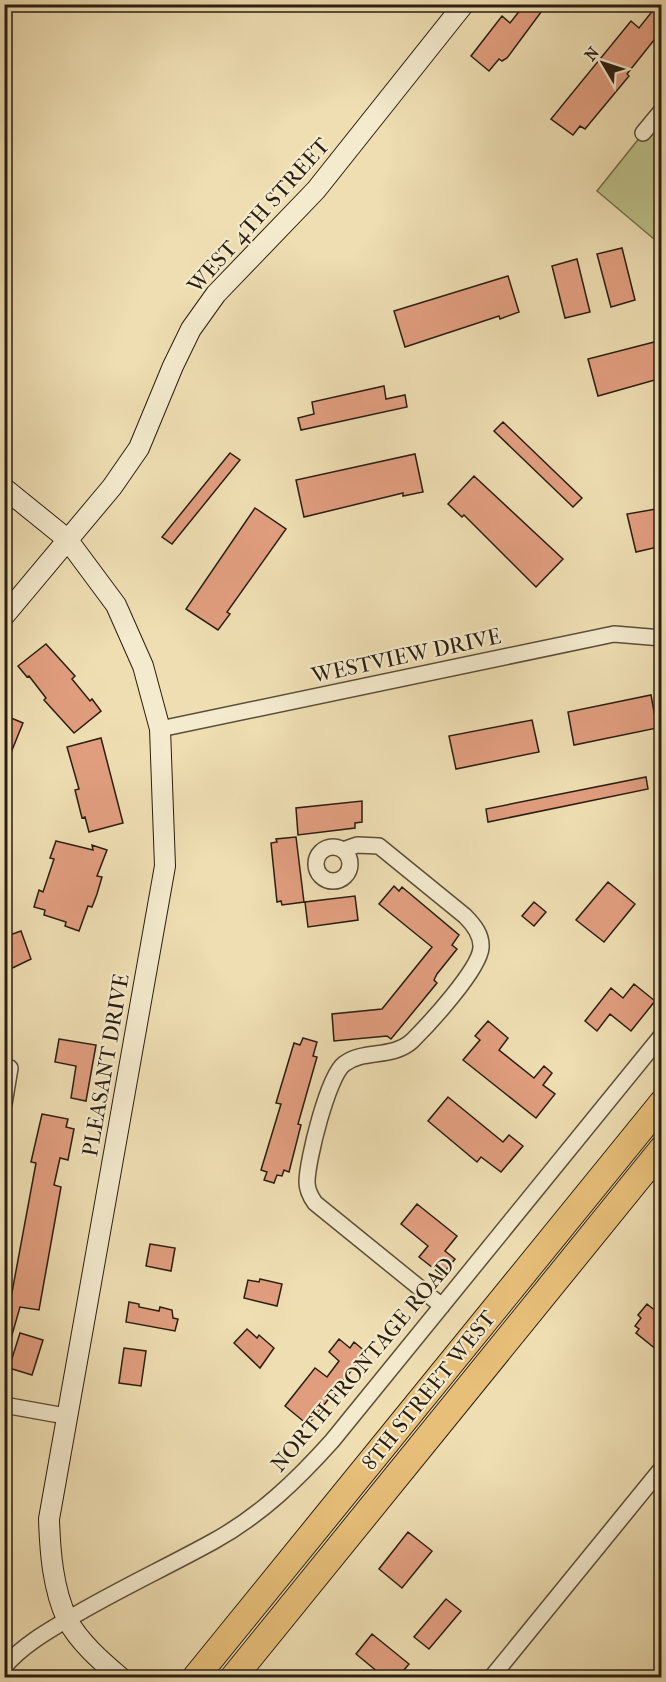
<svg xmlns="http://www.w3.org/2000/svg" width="666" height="1682" viewBox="0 0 666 1682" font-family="'IM FELL French Canon',serif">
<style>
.green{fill:#bcc089;stroke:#736f4c;stroke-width:1.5}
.building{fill:#e19e7f;stroke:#2a1e10;stroke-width:1.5}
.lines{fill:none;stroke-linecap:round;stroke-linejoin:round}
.street-casing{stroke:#5b4e38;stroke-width:18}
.secondary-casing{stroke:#2a1e10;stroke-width:22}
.highway-casing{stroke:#2a1e10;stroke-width:28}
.street{stroke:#f4eacd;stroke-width:15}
.secondary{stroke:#f4eacd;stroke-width:20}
.highway{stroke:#e7bf79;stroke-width:26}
.labels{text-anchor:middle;stroke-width:4.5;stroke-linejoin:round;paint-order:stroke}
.street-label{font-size:22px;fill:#2a1e10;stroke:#f4eacd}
</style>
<rect width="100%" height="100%" fill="#eedeb2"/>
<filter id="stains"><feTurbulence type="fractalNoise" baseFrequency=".00333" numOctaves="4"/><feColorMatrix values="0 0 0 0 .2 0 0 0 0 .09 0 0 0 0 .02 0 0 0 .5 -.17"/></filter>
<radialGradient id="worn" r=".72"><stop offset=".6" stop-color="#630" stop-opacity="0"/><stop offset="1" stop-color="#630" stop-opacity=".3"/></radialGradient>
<path class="green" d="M661 111V245L597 191Z"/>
<path class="building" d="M525 4H547L507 58 502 61 499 59 489 71 471 56 502 16 510 23Z
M658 4H662V30L627 74 629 76 585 129 580 126 573 135 551 119 631 21 639 28Z
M622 248 635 300 611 307 597 254Z
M577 259 590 312 565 318 552 266Z
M508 276 519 312 500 319 499 316 405 347 394 311Z
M662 340V378L598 396 588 359Z
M384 386 386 399 405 395 407 407 301 430 298 418 314 414 312 402Z
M503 422 582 498 573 507 494 431Z
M230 453 240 460 172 544 162 537Z
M415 454 423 492 403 496V493L304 517 296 480Z
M474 476 563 559 536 587 464 515 462 517 448 504Z
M255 508 286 529 227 612 230 614 218 630 186 609Z
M662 508V546L636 552 627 514Z
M46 644 75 676 72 679 90 701 92 699 101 711 74 733 44 700 46 698 29 676 27 677 18 666Z
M651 695 657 728 574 745 568 712Z
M4 715 23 723 4 770Z
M532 720 539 752 456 769 449 736Z
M101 738 123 823 89 832 85 817 82 818 75 790 79 789 67 747Z
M646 777 648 789 488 822 486 809Z
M362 801V822L355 823V828L298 835 296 808Z
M296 837 304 902 282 905 281 901 277 902 271 843 277 842 276 839Z
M56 841 93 850 92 845 107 850 97 876 102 877 97 894 92 907 88 906 79 931 65 926 66 922 44 915 45 910 34 907 39 890 43 892 54 859 50 858Z
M608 882 635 904 604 942 576 920Z
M394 886 399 891 402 887 459 935 452 945 457 949 437 974 434 980 437 983 391 1039 387 1036 334 1041 332 1014 382 1009 432 947 379 904Z
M355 896 358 920 308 927 305 902Z
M534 902 546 912 534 926 522 916Z
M21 931 31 959 4 972V937Z
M634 984 655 1001 631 1031 610 1014 597 1031 585 1021 611 988 623 998Z
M488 1021 508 1038 499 1050 534 1078 544 1066 552 1073 543 1085 555 1094 536 1118 463 1060 480 1040 475 1036Z
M303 1038 317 1042 313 1056 317 1057 298 1124 301 1125 289 1172 284 1170 282 1176 277 1175 274 1183 264 1180 267 1172 261 1170 281 1104 276 1103 294 1043 300 1045Z
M59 1039 96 1045 86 1101 71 1098 76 1066 55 1062Z
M448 1097 503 1142 509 1135 523 1146 501 1172 481 1157 477 1162 428 1121Z
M42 1114 68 1119 66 1127 74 1129 68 1160 60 1158 54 1185 61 1187 39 1310 20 1307 10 1342 4 1341V1313L8 1314 36 1163 31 1162Z
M417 1204 457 1236 445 1251 455 1259 442 1275 419 1257 428 1246 401 1224Z
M150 1244 175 1248 171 1271 146 1266Z
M260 1279 282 1284 277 1306 244 1298 248 1280 259 1282Z
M129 1302 139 1304V1307L159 1311 160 1307 172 1310 173 1318 178 1319 175 1331 126 1322Z
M647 1304 662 1316V1354L636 1333 639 1329 635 1326 641 1318 638 1315Z
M247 1329 257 1338 259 1335 274 1348 260 1368 234 1343Z
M20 1333 43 1340 32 1375 9 1368Z
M339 1339 350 1348 354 1342 366 1352 308 1425 285 1406 315 1368 327 1377 339 1361 329 1352Z
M124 1348 146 1351 141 1386 119 1383Z
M408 1532 432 1551 402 1588 379 1569Z
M446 1599 461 1611 429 1649 414 1637Z
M372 1634 409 1664 398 1677H384L356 1654Z"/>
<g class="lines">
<defs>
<path id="street" d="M643 133 662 110
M160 729 614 634 662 638
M316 864a17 17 0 1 1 34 0a17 17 0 1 1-34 0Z
M343 850 357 845 379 846 465 916C474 925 482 935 481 948 479 970 429 1024 412 1041 392 1059 364 1049 344 1064 328 1076 307 1161 307 1182 307 1190 310 1196 315 1203L442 1306
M4 1104 10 1068
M4 1405 65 1416
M4 1667C22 1646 46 1632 70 1618 117 1590 167 1567 214 1541 261 1515 297 1480 332 1441L662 1035
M491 1678 662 1468"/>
<path id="secondary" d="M4 488 67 539 116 605 143 666 160 729 165 866 49 1519C50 1552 53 1589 67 1619 78 1641 102 1662 121 1678
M4 616 112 487 139 448 173 366 191 329 216 294 316 190 464 4"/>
<path id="highway" d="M195 1678 662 1103
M233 1678 662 1149"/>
</defs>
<use href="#street" class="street-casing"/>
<use href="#secondary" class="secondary-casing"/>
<use href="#highway" class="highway-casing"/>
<use href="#street" class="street"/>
<use href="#secondary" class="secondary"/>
<use href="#highway" class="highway"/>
</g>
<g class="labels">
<g class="street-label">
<text transform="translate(258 215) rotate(-48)" y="8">WEST 4TH STREET</text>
<text transform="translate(406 655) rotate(-12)" y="8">WESTVIEW DRIVE</text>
<text transform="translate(105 1065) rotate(-80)" y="8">PLEASANT DRIVE</text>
<text transform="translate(362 1364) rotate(-50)" y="8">NORTH FRONTAGE ROAD</text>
<text transform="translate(428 1390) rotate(-51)" y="8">8TH STREET WEST</text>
</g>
</g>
<rect width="666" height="1682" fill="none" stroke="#eedeb2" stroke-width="24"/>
<rect x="6" y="6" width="654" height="1670" fill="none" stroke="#2a1e10" stroke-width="3"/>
<rect x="12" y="12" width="642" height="1658" fill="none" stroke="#2a1e10" stroke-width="1.5"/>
<g transform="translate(603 63) rotate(309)" stroke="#f4eacd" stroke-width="4.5" paint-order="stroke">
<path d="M0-4.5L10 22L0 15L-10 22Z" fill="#2a1e10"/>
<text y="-9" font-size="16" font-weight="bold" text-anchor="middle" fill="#2a1e10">N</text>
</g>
<rect width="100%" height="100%" filter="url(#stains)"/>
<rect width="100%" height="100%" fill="url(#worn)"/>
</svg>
